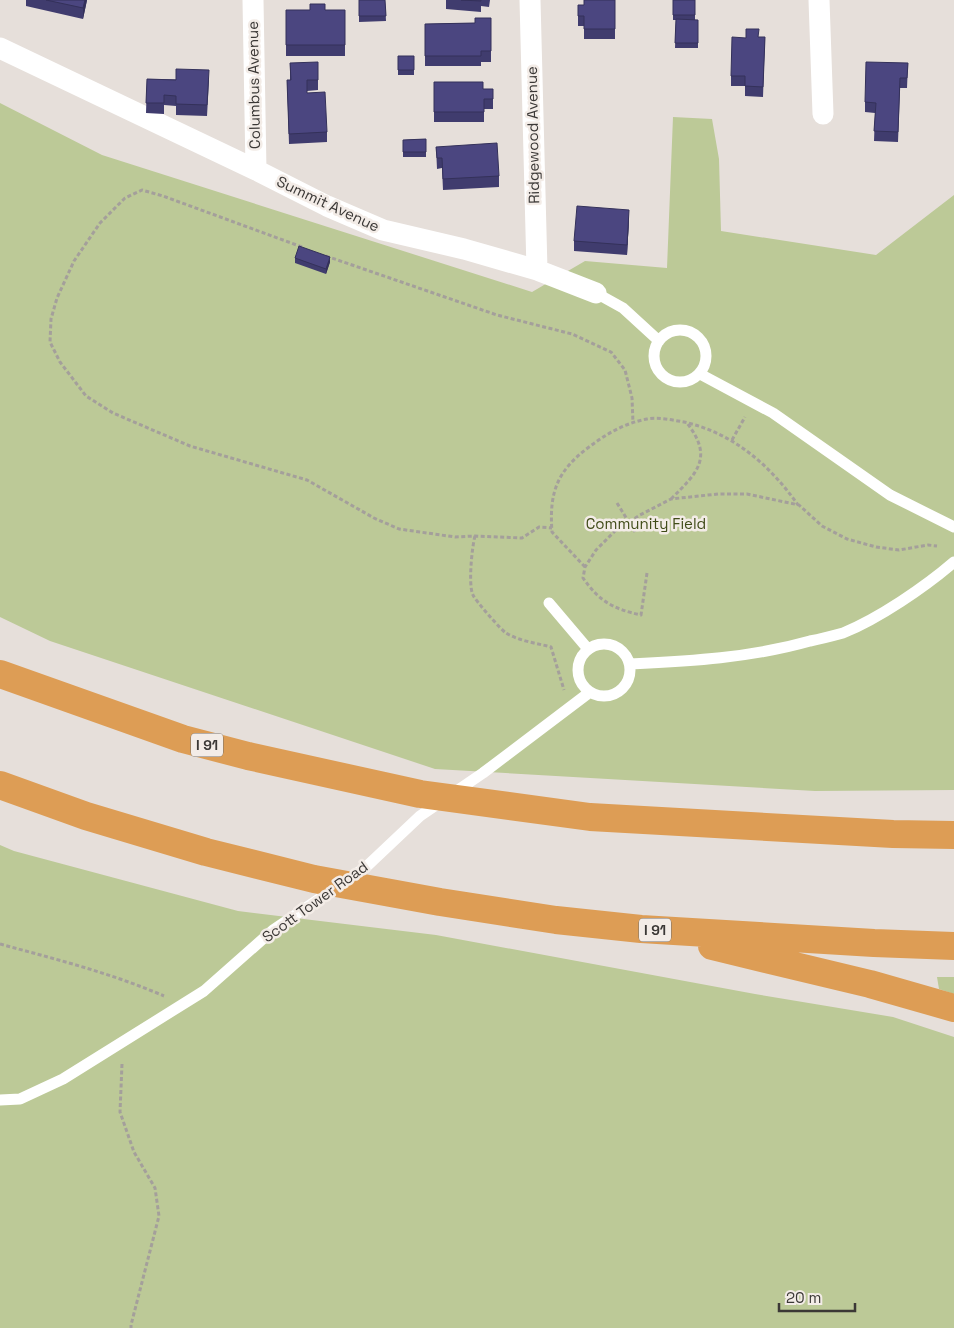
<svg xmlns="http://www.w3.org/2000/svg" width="954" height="1328" viewBox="0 0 954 1328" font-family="'Space Grotesk',sans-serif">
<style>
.green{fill:#bcc997}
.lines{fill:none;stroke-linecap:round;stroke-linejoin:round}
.path{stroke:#a49f9b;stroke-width:3;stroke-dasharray:4 2.5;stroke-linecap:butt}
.lane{stroke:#fff;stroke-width:11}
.street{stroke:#fff;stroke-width:21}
.highway{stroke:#dd9d55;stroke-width:28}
.wall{fill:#403c6e}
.shaded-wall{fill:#34315a}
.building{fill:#4b4680;stroke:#34315a}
.labels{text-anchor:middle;stroke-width:5;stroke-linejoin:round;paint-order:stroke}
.shield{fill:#f3ece7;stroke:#726e6b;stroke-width:1}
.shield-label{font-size:14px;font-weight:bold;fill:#3b3836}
.street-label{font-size:15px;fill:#3b3836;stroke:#f3ece7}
.park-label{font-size:15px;fill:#414c19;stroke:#f3ece7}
</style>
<rect width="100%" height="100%" fill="#e6dfda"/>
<path class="green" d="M0 103 102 155 532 292 585 261 667 268 673 117 712 119 719 159 721 231 876 255 954 195V790L815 791 435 769 50 641 0 617Z
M0 845 14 851 238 911 436 935 755 994 893 1017 954 1037V1328H0Z
M937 977H954V994L939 989Z"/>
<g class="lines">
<path class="path" d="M302 247 163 196 142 190 125 198 100 223 74 261 57 298 51 319 50 342 60 362 86 396 113 413 190 446 307 480 374 518 399 529 455 537 475 536 522 538 539 527 552 528
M326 256 497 315 572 334 611 352 625 370 632 398 633 423
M732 440 745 417
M671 499C697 473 714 458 687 423
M617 503 635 532
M475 536C472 547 468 585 473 595 475 600 501 630 506 633 519 641 536 643 551 647L564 690
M585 567 552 532C549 492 557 471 589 447 606 434 625 423 647 419 659 417 672 420 684 422 733 433 770 465 798 505
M647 573 641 615C613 609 599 601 583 578L585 567 596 550 615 531 640 515 671 499 718 494H747L799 505 822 526 847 539 876 547 899 550 928 545 937 546
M0 944C55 959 111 973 164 996
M122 1064 120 1112 134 1152 155 1188 159 1216 131 1325V1328"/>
<path class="lane" d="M596 293 623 308 659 341
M654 356a26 26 0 1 1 52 0a26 26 0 1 1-52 0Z
M700 374 773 413 890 495 954 527
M549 603 588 649
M578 670a26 26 0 1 1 52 0a26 26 0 1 1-52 0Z
M630 664C691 661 750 658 810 641 820 639 832 636 843 633 878 619 925 587 954 562
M0 1100 20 1099 63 1079 204 991 273 930 366 867 420 816 483 773 590 692"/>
<path class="street" d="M253 0 256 170
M530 0 537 270
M819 0 823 114
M0 48 256 170 327 206 383 230 464 249 537 270 596 293"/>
<path class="highway" d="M0 674 183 739 248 756 420 794 590 817 893 834 954 835
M0 785 86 816 206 852 314 879 440 902 556 920 641 929 874 943 954 946
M712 946 870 984 954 1008"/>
</g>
<path class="wall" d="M26 0H87L83 19 26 6Z
M359 0H385L386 21 359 22Z
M446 0H490L489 7 481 6V12L446 9Z
M615 0V39H584V26H578V5H584Z
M673 0H695V20H698V48H675L676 20H673Z
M286 10H345V56H286Z
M491 18V62H481V66H425V24L475 23Z
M759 37H765L763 97 745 96V86H731V76L746 38Z
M398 56H414V75H398Z
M290 63 318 80V90L307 91V93L327 132V142L289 144 287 80H290Z
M908 63 907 88H900L898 142 874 141 875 113 865 112V102Z
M147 79 209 80 207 116 176 115V106L164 105V114L146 113Z
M434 82 483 89H493V109H484V122H434Z
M426 139V157H403V140Z
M436 147 499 176V187L443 190 442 168 437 169Z
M629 220 627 255 574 251V241Z
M295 258 330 262 326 274 295 263Z"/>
<path class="shaded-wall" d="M85 0H87L83 19V8Z
M629 210V220L627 255V245Z
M330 257V262L326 274V269Z"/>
<path class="building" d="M46 0H85L83 8Z
M359 0H385L386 16H359Z
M461 0H481V1Z
M584 0H615V29H584V16H578V5H584Z
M673 0H695V15H673Z
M310 4H325V10H345V45H286V10H310Z
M475 18H491V51H481V56H425V24L475 23Z
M676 19 698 20V43H675Z
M746 29H759L758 37H765L763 87 745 86V76H731L732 37 746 38Z
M398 56H414V70H398Z
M318 62V80H307V93L325 92 327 132 289 134 287 80H291L290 63Z
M866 62 908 63 907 78H900L898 132 874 131 876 103 865 102Z
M176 69 209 70 207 105 176 104V96L164 95V103H146L147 79 176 80Z
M434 82H483V89H493V99H484V112H434Z
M426 139V152H403V140Z
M497 143 499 176 443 179 442 158H437L436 147Z
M577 206 629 210 627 245 574 241Z
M299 246 330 257 326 269 295 258Z"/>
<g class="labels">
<g class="shield">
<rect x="191" y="733.5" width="32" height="23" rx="4"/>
<rect x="639" y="918.5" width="32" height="23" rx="4"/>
</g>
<g class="shield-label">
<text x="207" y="750">I 91</text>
<text x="655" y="935">I 91</text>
</g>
<g class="street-label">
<text transform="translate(254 85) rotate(-91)" y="5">Columbus Avenue</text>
<text transform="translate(533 135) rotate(-91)" y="5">Ridgewood Avenue</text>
<text transform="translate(328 204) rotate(25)" y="5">Summit Avenue</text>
<text transform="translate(315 902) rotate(-36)" y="5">Scott Tower Road</text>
</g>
<g class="park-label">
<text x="646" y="529">Community Field</text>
</g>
</g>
<path d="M779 1303v8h76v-8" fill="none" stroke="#3b3836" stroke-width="2.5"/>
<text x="786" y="1303" font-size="15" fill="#3b3836" stroke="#f3ece7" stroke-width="4" paint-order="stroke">20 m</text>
</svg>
